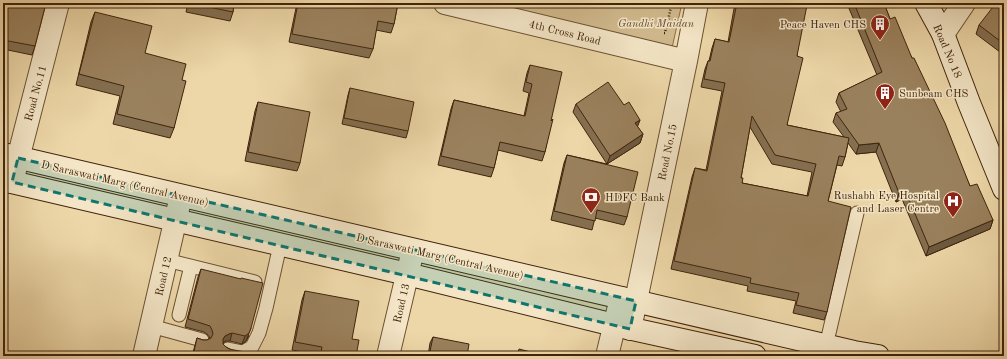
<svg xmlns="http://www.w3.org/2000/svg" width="1007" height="359" viewBox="0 0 1007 359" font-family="'Old Standard TT',serif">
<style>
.park{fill:#d0b98d;stroke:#886e4c}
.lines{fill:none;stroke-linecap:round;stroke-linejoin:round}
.lane-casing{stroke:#6c5132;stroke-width:15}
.street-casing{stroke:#6c5132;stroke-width:24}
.secondary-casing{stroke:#41240b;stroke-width:24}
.path{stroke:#41240b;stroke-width:2.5;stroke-dasharray:1 2;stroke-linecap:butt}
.lane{stroke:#f3e5c6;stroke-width:13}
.street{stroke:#f3e5c6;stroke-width:22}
.secondary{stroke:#f3e5c6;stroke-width:22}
.wall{fill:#846f50;stroke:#41240b;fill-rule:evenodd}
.shaded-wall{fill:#6c5a41;stroke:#41240b}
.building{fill:#9a815d;stroke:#41240b;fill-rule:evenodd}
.marked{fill:#0f766e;fill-opacity:0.2;stroke:#0f766e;stroke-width:3;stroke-dasharray:8 5;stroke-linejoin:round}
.labels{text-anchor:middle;stroke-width:3;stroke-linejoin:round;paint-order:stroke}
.park-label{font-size:11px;font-style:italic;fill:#65492c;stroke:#f3e5c6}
.poi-label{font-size:11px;fill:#41240b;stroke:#f3e5c6;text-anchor:end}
.street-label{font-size:11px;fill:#41240b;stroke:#f3e5c6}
</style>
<rect width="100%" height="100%" fill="#edd7a8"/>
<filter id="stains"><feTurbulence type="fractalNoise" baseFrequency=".005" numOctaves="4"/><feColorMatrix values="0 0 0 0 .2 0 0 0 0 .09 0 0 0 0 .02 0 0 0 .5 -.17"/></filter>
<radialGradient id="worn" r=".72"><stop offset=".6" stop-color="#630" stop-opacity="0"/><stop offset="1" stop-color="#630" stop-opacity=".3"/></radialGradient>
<path class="park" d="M477 3H682L672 48Z"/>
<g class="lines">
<defs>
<path id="lane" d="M166 260 255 282
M179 315 191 266
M151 326 202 340
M826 346 857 213
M228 349 243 352 252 347 259 333 266 308 280 245"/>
<path id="street" d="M445 3 686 61
M943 34 964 3
M12 182 58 3
M630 329 686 61 697 3
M144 356 181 196
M388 356 413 250
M607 356 621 298"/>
<path id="secondary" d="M926 3 943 34 969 103 1004 189
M3 154 854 352 878 356
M3 180 407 274 614 325 755 356"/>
</defs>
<use href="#lane" class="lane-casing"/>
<use href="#street" class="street-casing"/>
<use href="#secondary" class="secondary-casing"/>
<path class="path" d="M664 33H665L672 3"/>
<use href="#lane" class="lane"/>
<use href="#street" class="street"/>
<use href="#secondary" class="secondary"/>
</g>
<path class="wall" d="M3 3 35 46 32 55 3 49Z
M188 3H234L233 12 230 21 186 12Z
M297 3H398L394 24 391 33 376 30 373 49 369 58 289 42Z
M735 3H795L797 56 787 125 844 137 833 122 836 113 841 112 836 102 839 93 877 75 848 6 849 3H884L890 19 912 58 970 186 993 220 990 229 926 256 902 199 896 202 876 152 856 154 848 143 845 157 842 166 837 165 828 201 827 312 824 320 793 313 796 301 747 291 748 286 671 269 692 177 695 168 706 170 722 91 701 87 705 69 708 61H709L712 48 715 39 728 42ZM750 127 772 164 812 172 807 196 742 183 741 178Z
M1004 3V55L976 34 979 25Z
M95 12 145 53 182 80 174 128 170 138 113 124 120 96 76 85 91 22Z
M530 65 551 121 545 152 542 161 498 150 494 168 491 177 438 165 451 109 454 100 524 116 529 93 523 91 527 73Z
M350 88 408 131 406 138 342 124 348 95Z
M258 102 300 163 297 171 245 161 255 111Z
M576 104 624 105 640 120 637 126 643 134 640 143 607 164 627 217 624 225 595 218 592 230 551 220 564 163 567 155 607 164 573 112Z
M201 269 249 336 246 341 242 344 230 341H226L223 343V344L226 347 244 356H192L197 338 203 340H207L210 338 207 334 204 332 185 327 198 277Z
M305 291 352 339 356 356H319V355L292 350 302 300Z
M433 337 467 356H428L430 343Z"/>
<path class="shaded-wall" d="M640 120 637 128 635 123Z
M643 134 640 143 607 164 610 156Z
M879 143 876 152 856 154 859 145Z
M905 190 902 199 896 202 899 193Z
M993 220 990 229 926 256 929 247Z
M251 328 246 341 242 344 245 336Z
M232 333 230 341H226L222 343 223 339 225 336 229 334Z"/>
<path class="building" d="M3 3H23L45 7 35 46 3 40Z
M189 3H234L233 12Z
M298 3H398L394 24 378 21 373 49 292 34Z
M737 3H795L807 5 797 56 803 58 787 125 849 138 845 157 839 156 828 201 851 207 827 312 796 305 799 293 750 283 751 278 674 261 695 168 707 171 725 83 704 79 708 61H710L715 39 729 42ZM752 116 775 155 816 164 808 196 742 183 743 178H741Z
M854 3H884L890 19 895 17 912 58H914L945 123 970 186 977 184 993 220 929 247 905 190 899 193 879 143 859 145 836 113 847 109 839 93 882 72Z
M996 3H1004V44L979 25Z
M95 12 152 26 145 53 186 64 182 80 186 81 174 128 117 114 124 86 79 74Z
M530 65 562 72 551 121 553 119 545 152 500 142 494 168 441 156 454 100 525 116 532 84 526 82Z
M608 82 624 105 629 102 640 120 635 123 643 134 610 156 576 104Z
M350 88 414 102 408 131 344 118Z
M258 102 310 112 300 163 248 152Z
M567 155 638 172 627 217 597 210 595 221 554 211Z
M201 269 241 279V278L263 283 251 328 249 333 245 336 232 333 229 334 225 336 223 339V344L226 347 229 349 245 352 244 356H193L197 338 203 340H207L211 338 213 334 212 330 210 326 207 325 188 319Z
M305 291 359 301 352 339 359 340 356 356H341L321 352 322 347 295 342Z
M433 337 469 344 467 356H429Z
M519 349 546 356H517Z"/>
<path class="marked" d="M18 158 636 301 630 329 12 182Z"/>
<defs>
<symbol id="building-pin" viewBox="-11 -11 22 30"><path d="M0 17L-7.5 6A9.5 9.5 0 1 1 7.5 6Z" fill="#8f2418" stroke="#f3e5c6"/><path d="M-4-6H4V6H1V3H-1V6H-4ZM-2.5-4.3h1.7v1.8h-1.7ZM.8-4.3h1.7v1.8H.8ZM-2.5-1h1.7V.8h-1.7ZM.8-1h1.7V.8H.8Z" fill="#fff"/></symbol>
<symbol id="bank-pin" viewBox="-11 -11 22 30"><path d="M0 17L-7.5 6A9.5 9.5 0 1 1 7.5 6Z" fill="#8f2418" stroke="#f3e5c6"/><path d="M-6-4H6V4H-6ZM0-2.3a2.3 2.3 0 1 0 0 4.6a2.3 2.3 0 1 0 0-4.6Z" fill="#fff"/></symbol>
<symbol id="hospital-pin" viewBox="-11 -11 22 30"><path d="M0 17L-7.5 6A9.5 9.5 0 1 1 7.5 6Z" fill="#8f2418" stroke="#f3e5c6"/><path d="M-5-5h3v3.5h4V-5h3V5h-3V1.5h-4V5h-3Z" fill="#fff"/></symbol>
</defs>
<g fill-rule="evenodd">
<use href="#building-pin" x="869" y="13" width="22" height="30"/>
<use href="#building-pin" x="874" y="82" width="22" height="30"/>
<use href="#bank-pin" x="580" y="186" width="22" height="30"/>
<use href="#hospital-pin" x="942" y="190" width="22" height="30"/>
</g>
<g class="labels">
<g class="park-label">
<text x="656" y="27">Gandhi Maidan</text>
</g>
<g class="poi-label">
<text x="866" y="28">Peace Haven CHS</text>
<text x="899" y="97" text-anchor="start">Sunbeam CHS</text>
<text x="939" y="199">Rushabh Eye Hospital<tspan x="939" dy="13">and Laser Centre</tspan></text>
<text x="605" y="201" text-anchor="start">HDFC Bank</text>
</g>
<g class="street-label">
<text transform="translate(565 32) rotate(14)" y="4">4th Cross Road</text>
<text transform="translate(948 51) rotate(67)" y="4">Road No 18</text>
<text transform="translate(35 93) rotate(-75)" y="4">Road No.11</text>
<text transform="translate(667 152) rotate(-78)" y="4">Road No.15</text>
<text transform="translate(125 183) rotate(13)" y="4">D Saraswati Marg (Central Avenue)</text>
<text transform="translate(440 256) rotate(13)" y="4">D Saraswati Marg (Central Avenue)</text>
<text transform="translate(163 276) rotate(-77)" y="4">Road 12</text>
<text transform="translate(401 303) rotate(-77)" y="4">Road 13</text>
</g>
</g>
<rect width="1007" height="359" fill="none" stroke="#edd7a8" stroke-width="16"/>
<rect x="4" y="4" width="999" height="351" fill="none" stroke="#41240b" stroke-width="2"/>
<rect x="8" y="8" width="991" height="343" fill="none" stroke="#41240b"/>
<rect width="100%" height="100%" filter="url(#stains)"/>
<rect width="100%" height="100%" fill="url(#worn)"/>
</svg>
